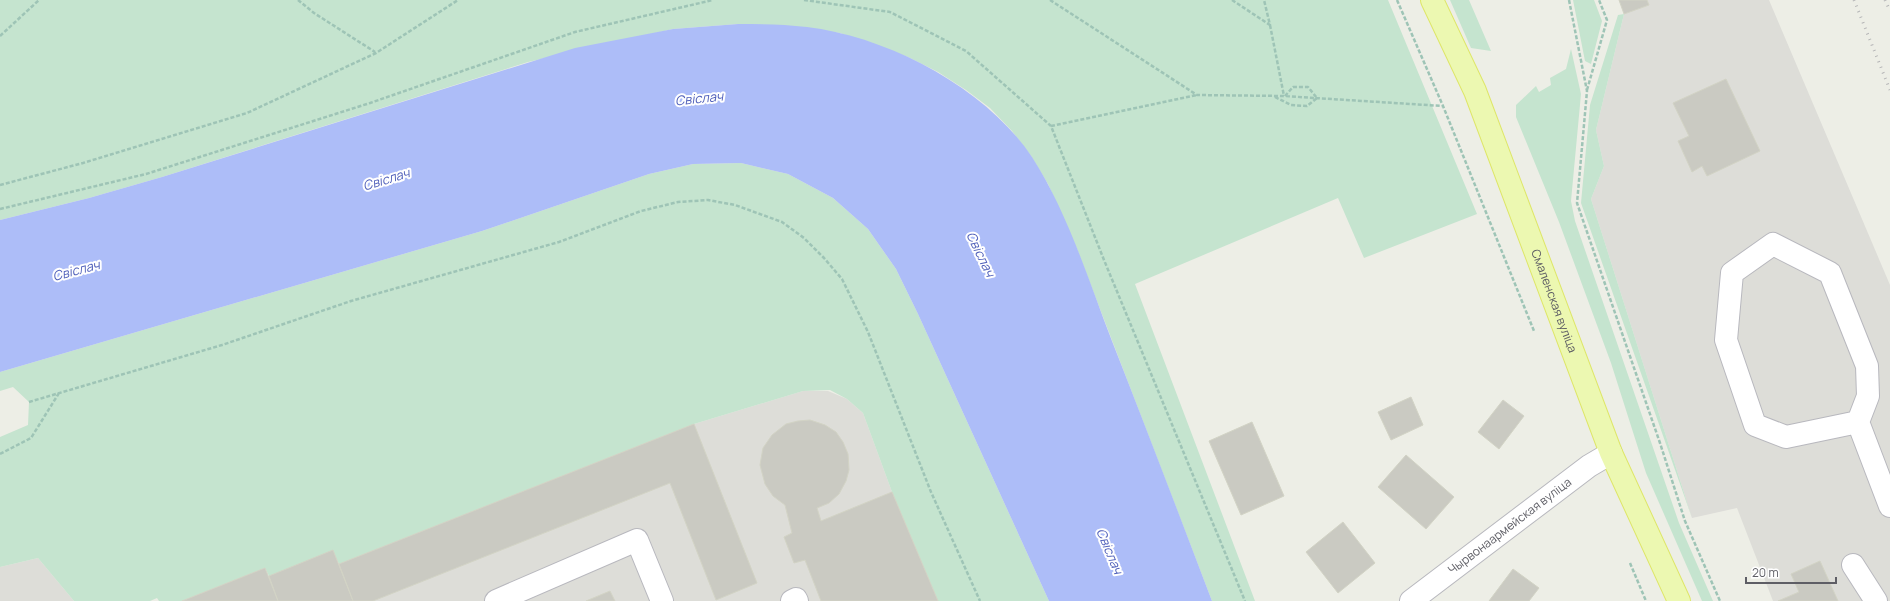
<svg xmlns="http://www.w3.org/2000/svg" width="1890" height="601" viewBox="0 0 1890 601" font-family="Manrope,sans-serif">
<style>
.industrial{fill:#ddddd8}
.green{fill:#c5e4cf}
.water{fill:#adbdf8}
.building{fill:#cacac2;stroke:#d2d3c5}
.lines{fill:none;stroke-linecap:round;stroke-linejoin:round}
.minor-casing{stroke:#b8b8be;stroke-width:24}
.major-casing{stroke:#dee668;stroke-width:24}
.path{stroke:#9ec4b6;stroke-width:2.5;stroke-dasharray:4 2;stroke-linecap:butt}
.minor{stroke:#fff;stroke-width:22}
.major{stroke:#ecf8b1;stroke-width:22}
.rail{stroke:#b6b6b7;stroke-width:3;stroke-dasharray:1 5;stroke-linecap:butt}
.labels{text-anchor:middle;stroke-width:4;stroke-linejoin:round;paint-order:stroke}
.street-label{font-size:12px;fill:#5e5e65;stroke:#fff}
.water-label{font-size:13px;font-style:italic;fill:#5060ba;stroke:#fff}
</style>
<rect width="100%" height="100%" fill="#edeee6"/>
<path class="industrial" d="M1647 0H1769L1890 285V601H1773L1737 508 1692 518 1591 199 1604 166 1596 130 1624 14 1649 5Z
M803 391H828L847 399 863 413 892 492 938 601H182L265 568 269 576 333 550 339 564 694 424Z
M38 558 74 601H0V567Z"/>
<path class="green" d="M0 0H1388L1477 214 1364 258 1338 198 1135 284 1255 601H1212L1077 249 1048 184 1031 156 1012 131 990 108 966 90 938 72 908 57 840 33 738 24 673 29 528 62 162 177 89 198 0 220Z
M1450 0H1469L1491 51 1471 48Z
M1573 0H1594L1602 21 1591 64 1585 61Z
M1624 14 1596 130 1604 166 1591 199 1692 518 1581 203 1590 105 1618 15Z
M1571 49 1581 94 1571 201 1575 221 1679 523 1713 601H1702L1646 473 1611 363 1559 222 1516 117V105L1536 86 1539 92 1551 85 1550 78 1566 69Z
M741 163 788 174 833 198 868 229 896 269 918 314 1049 601H938L892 492 863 413 847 399 830 390 803 391 694 424 339 564 333 551 269 576 265 568 182 601H159L157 598 150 601H74L38 558 0 567V437L28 425 29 402 13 387 0 391V372L482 231 649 174 693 164Z"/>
<path class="water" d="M738 24C761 24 784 24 807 27 889 37 986 88 1032 157 1068 213 1088 279 1112 341 1146 428 1179 514 1212 601H1049L918 314 896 269 868 229 833 198 788 174 741 163 693 164 649 174 482 231 0 372V220L89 198 162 177 575 48 673 29Z"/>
<path class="building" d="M1619 0H1647L1649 5 1624 14Z
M1726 79 1760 151 1707 176 1702 166 1692 172 1678 141 1689 136 1673 103Z
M1411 397 1423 425 1391 440 1378 412Z
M1503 400 1524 416 1499 449 1478 432Z
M810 420 825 425 836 432 843 442 848 454 849 470 846 481 839 494 829 503 817 508 821 521 892 492 938 601H821L805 560 794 563 784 537 792 533 785 505 773 496 765 484 760 465 763 448 772 435 786 424 798 421Z
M1252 422 1284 496 1241 515 1209 441Z
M694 424 757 583 716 600 670 483 373 601H353L339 564Z
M1406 455 1454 497 1426 529 1378 487Z
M1343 522 1375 563 1338 593 1306 552Z
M333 550 353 601H278L269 576Z
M1820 561 1838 601H1778L1799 592 1791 574Z
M265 568 278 601H182Z
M1513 569 1539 588 1529 601H1489Z
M610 591 615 601H586Z"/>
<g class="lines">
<defs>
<g id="minor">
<path d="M1858 422 1786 437 1755 425 1726 340 1732 273 1773 244 1830 273 1867 366 1868 396 1858 422 1890 506"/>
<path d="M1853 565 1876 601"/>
<path d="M496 601 637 540 662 601"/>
<path d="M792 601 796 599 797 601"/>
<path id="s1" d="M1411 601 1589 466 1611 453"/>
</g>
<g id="major">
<path id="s2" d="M1432 0 1475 91 1611 453 1679 601"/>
</g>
</defs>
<use href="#minor" class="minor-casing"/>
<use href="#major" class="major-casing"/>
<path class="path" d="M298 0 314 13 375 52
M804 0 890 12 966 51 1051 126 1104 260 1245 601
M1050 0 1197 95 1284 96 1443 106
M1232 0 1270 25 1264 0
M1397 0 1443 106 1534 331
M1569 0 1587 91 1577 203 1660 443 1685 521 1720 601
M1270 25 1284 96
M0 36 39 0
M1587 90 1607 20 1599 0
M1275 97 1291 105 1307 106 1317 98 1308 87H1293L1285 96
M1051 126 1197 95
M0 185 83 163 247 113 376 53 458 0
M0 209 146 174 370 103 575 32 713 0
M29 402 222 345 351 301 559 242 641 211 678 202 708 200 735 205 782 222 804 238 824 258 842 279 868 332 931 492 980 601
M0 454 31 438 59 393
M1630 563 1646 601"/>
<use href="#minor" class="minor"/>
<use href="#major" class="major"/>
<path class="rail" d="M1854 0 1890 90
M1885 0 1890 11"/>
</g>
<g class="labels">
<g class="street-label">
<text dy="4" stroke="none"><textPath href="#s2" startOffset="325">Смаленская вуліца</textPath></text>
<text dy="4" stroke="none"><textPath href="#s1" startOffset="124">Чырвонаармейская вуліца</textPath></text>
</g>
<g class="water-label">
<text transform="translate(699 98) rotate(-6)" y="5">Свіслач</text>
<text transform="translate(386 179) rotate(-17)" y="5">Свіслач</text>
<text transform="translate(981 254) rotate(64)" y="5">Свіслач</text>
<text transform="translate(76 270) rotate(-15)" y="5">Свіслач</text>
<text transform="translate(1110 551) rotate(67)" y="5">Свіслач</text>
</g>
</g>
<path d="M1746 577v6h90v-6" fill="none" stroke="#5e5e65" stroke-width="2"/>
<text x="1752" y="577" font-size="12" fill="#5e5e65" stroke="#ffffff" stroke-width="3" paint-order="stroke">20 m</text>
</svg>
